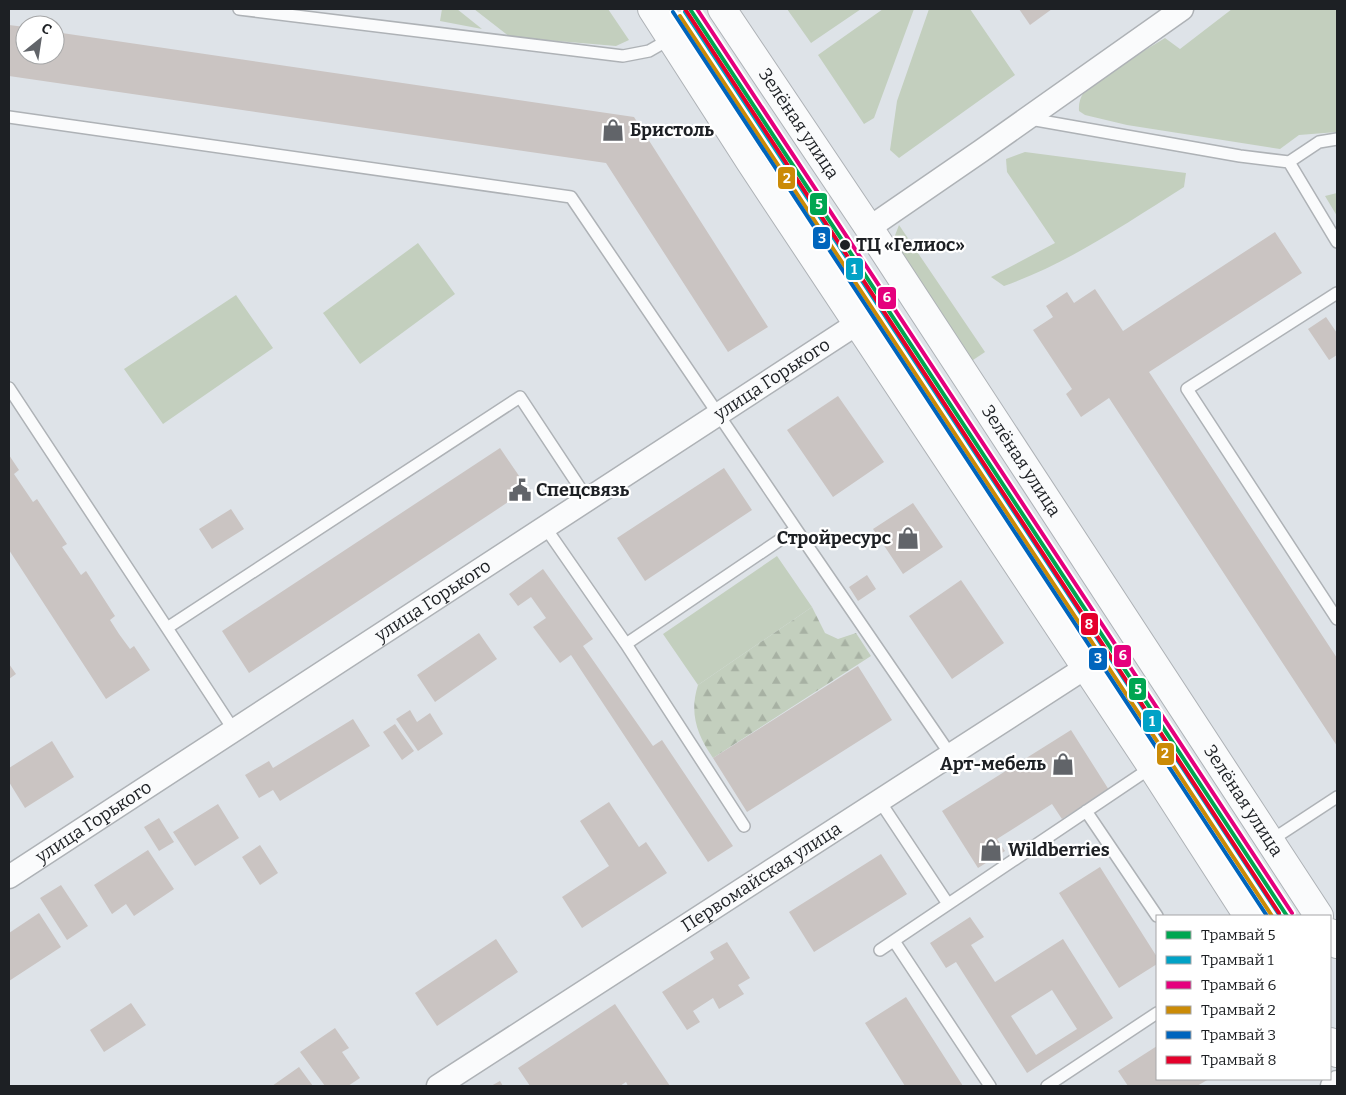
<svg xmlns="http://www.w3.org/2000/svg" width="1346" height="1095" viewBox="0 0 1346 1095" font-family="Bitter,serif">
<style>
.green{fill:#c3cfbe}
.forest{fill:url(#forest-firs)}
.building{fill:#cac4c2;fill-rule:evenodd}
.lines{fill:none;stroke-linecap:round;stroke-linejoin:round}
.lane-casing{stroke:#aeb2b6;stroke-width:14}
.street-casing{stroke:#aeb2b6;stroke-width:25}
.secondary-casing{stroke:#aeb2b6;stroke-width:30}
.lane{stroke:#fafbfc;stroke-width:11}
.street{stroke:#fafbfc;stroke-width:22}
.secondary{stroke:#fafbfc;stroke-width:28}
.tram-1-casing{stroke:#fff;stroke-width:8}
.tram-2-casing{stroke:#fff;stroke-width:8}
.tram-3-casing{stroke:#fff;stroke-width:8}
.tram-4-casing{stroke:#fff;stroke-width:8}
.tram-5-casing{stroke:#fff;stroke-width:8}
.tram-6-casing{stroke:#fff;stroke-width:8}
.tram-1{stroke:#00a651;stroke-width:4}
.tram-2{stroke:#01a2c6;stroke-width:4}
.tram-3{stroke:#e5007d;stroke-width:4}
.tram-4{stroke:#cb8b07;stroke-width:4}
.tram-5{stroke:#0065bd;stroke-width:4}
.tram-6{stroke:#e4002b;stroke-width:4}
.stop-dot{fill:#1d2024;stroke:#fff;stroke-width:2}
.labels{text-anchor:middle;stroke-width:4.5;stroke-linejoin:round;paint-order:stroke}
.street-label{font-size:18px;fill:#1d2024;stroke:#fff}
.poi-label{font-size:18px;font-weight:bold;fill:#1d2024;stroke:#fff;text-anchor:start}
.stop-label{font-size:18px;font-weight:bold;fill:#1d2024;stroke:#fff;text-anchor:start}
.line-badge{stroke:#fff;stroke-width:2}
.badge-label{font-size:14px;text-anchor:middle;font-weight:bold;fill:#fff}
</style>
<defs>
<pattern id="forest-firs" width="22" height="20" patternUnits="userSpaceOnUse" patternTransform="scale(1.25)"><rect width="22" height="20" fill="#c3cfbe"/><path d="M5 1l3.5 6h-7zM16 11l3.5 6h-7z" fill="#a7b1a3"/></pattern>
</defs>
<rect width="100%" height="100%" fill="#dee3e8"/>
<path class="green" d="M442 9H457L482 29 440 21Z
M474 9H608L629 40 616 46 510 37Z
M787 9H861L811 43Z
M883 9H914L874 118 864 124 818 55Z
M929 9H970L1015 75 899 158 890 150 897 101Z
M1232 9H1337V132L1299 135 1280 149 1127 125 1085 115 1079 111C1078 97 1085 89 1096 80L1165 38 1180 49Z
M1025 152 1186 173 1184 187C1125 224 1069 263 1004 286L991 277 1055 243 1007 172 1006 159Z
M1337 193V216L1325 196Z
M899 225 985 352 970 362 895 251 894 238Z
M418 243 455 294 360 364 323 313Z
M236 295 273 348 163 424 124 369Z
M777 556 812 607 698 685 663 634Z"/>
<path class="forest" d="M812 607 825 633 838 639 856 633 871 656 713 758C697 735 689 713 698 685Z"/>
<path class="building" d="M1019 9H1052L1030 25Z
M9 25 25 27V55H55V32L634 117 768 327 728 352 606 163 9 76Z
M1275 232 1302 273 1149 372 1337 658V746L1109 398 1081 417 1066 394 1072 389 1033 330 1053 317 1046 306 1067 292 1074 303 1095 289 1123 331Z
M1326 317 1337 333V355L1329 360 1308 329Z
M838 396 884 462 833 497 787 430Z
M500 448 528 489 249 673 222 631Z
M9 455 19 470 14 474 33 502 37 499 67 544 62 547 71 560 81 575 86 571 115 616 110 620 119 634 130 649 134 646 150 670 106 699 9 550Z
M724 468 752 510 645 581 617 538Z
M913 503 943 547 903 574 873 529Z
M231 509 244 529 212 549 199 529Z
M543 569 593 639 583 646 653 746 662 740 733 846 708 862 571 655 560 663 533 627 546 618 531 597 518 606 509 594Z
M867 575 876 589 858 601 849 587Z
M961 580 1004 643 952 679 909 616Z
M479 633 497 659 435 702 417 675Z
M9 664 16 674 9 679Z
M858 666 892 720 747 812 713 758Z
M410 710 417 722 430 713 443 734 418 751 396 719Z
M353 719 370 746 280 801 273 790 259 798 245 775 269 761 273 768Z
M395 724 414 751 402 760 383 732Z
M1071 730 1109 790 1062 819 1052 804 997 839 1005 851 978 868 942 811Z
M52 741 74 777 25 808 9 782V768Z
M609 802 639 847 646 842 667 873 582 928 562 897 609 866 580 821Z
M218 804 239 838 195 866 173 832Z
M159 818 174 842 159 851 144 827Z
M260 845 278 873 260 885 242 857Z
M148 850 174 889 134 916 126 904 112 914 94 885Z
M881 854 907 894 814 952 789 912Z
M1100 867 1157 957V964L1119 988 1059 893Z
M61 885 88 926 67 940 40 898Z
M39 913 61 947 9 981V933Z
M970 917 984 937 971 945 995 982 1063 939 1113 1018 1027 1073 956 962 946 968 930 943ZM1052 990 1077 1029 1036 1055 1011 1016Z
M496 939 518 972 437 1026 415 993Z
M727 942 750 978 738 985 744 994 719 1009 713 998 693 1011 700 1022 687 1030 662 992 714 959 710 952Z
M906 997 963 1086H905L865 1023Z
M131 1003 146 1025 104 1052 90 1030Z
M615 1004 670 1086H628L626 1082 620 1086H530L518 1068Z
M335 1028 349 1048 342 1052 360 1078 348 1086H325L300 1052Z
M1157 1046V1079H1209L1197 1086H1128L1118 1071Z
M299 1067 313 1086H272Z
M500 1081 503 1086H491Z"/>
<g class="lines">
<defs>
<path id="lane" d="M239 9 623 56 649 51 670 39
M9 117 571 197 796 529 626 644
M1030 119 1240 156 1289 162 1337 242
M1289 162 1319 142 1337 139
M1337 293 1187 389 1337 619
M9 388 167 628 520 397 588 500
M545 527 626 644 744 826
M796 529 950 754
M167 628 235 732
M879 800 948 904
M1086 811 1157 916
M1270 841 1337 797
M894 941 990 1086
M880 950 1152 767
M1047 1086 1157 1013"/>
<g id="street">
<path d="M869 228 981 151 1182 9"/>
<path id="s1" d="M9 877 858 323"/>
<path id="s2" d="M438 1086 1085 668"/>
<path d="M1332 1086 1337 1082"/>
</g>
<g id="secondary">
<path d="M652 9 751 163 1152 767 1248 916"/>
<path id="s3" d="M722 9 869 228 1319 916"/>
<path d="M1330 933 1337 944"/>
<path d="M1330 1042 1337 1053"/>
</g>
</defs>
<use href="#lane" class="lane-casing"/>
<use href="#street" class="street-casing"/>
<use href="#secondary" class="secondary-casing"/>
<use href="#lane" class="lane"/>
<use href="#street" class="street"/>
<use href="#secondary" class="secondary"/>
<defs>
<path id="tram-1" d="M690 9 1287 916"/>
<path id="tram-2" d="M685 12 1280 916"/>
<path id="tram-3" d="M697 9 1292 913"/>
<path id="tram-4" d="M680 16 1272 916"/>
<path id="tram-5" d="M673 12 1267 916"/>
<path id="tram-6" d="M685 9 1279 913"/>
</defs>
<use href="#tram-1" class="tram-1-casing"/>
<use href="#tram-2" class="tram-2-casing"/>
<use href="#tram-3" class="tram-3-casing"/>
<use href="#tram-4" class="tram-4-casing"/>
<use href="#tram-5" class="tram-5-casing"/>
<use href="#tram-6" class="tram-6-casing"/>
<use href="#tram-1" class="tram-1"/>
<use href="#tram-2" class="tram-2"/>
<use href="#tram-3" class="tram-3"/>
<use href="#tram-4" class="tram-4"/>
<use href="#tram-5" class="tram-5"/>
<use href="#tram-6" class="tram-6"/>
</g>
<defs>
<symbol id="shop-bare" viewBox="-9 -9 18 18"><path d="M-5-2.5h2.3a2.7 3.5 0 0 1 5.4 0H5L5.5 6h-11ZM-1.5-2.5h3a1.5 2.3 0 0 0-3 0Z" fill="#616469" stroke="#fff" stroke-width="2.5" paint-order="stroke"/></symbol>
<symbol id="civic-bare" viewBox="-9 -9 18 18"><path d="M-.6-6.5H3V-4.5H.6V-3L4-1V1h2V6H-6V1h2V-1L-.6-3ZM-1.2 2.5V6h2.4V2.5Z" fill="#616469" stroke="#fff" stroke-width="2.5" paint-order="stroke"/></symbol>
</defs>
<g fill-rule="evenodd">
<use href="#shop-bare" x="597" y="114" width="32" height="32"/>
<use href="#civic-bare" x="504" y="474" width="32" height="32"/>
<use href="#shop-bare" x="892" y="522" width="32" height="32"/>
<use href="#shop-bare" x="1047" y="748" width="32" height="32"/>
<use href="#shop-bare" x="975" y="834" width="32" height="32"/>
</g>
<circle class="stop-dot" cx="845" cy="245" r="6"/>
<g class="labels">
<g class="street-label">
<text dy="6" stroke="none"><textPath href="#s3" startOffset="138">Зелёная улица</textPath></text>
<text dy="6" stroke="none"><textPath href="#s1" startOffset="911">улица Горького</textPath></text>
<text dy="6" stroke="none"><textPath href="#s3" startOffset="542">Зелёная улица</textPath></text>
<text dy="6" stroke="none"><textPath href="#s1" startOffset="506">улица Горького</textPath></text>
<text dy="6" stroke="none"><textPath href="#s3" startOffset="948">Зелёная улица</textPath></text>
<text dy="6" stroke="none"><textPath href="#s1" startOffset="101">улица Горького</textPath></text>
<text dy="6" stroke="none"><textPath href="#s2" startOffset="385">Первомайская улица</textPath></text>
</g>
<g class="poi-label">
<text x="630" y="136">Бристоль</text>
<text x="536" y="496">Спецсвязь</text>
<text x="891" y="544" text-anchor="end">Стройресурс</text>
<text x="1046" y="770" text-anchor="end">Арт-мебель</text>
<text x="1008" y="856">Wildberries</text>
</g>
<g class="stop-label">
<text x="856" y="251">ТЦ «Гелиос»</text>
</g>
</g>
<g class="line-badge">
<rect x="777" y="166" width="19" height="24" rx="5" fill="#cb8b07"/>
<rect x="809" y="192" width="19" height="24" rx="5" fill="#00a651"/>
<rect x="812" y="226" width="19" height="24" rx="5" fill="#0065bd"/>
<rect x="845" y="257" width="19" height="24" rx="5" fill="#01a2c6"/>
<rect x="877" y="286" width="20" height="24" rx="5" fill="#e5007d"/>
<rect x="1080" y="612" width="19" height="24" rx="5" fill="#e4002b"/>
<rect x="1113" y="644" width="19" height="24" rx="5" fill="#e5007d"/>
<rect x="1088" y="647" width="20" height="24" rx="5" fill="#0065bd"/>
<rect x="1128" y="677" width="19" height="24" rx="5" fill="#00a651"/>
<rect x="1142" y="709" width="20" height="24" rx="5" fill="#01a2c6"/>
<rect x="1156" y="742" width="19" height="24" rx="5" fill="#cb8b07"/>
</g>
<g class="badge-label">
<text x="787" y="183">2</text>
<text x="819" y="209">5</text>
<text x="822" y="243">3</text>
<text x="854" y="274">1</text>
<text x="887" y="302">6</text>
<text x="1089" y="629">8</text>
<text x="1123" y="660">6</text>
<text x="1098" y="663">3</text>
<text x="1138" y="694">5</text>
<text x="1152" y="726">1</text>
<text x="1165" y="758">2</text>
</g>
<rect width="1346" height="1095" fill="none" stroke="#1d2024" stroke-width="20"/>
<rect x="1156" y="915" width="175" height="165" fill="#ffffff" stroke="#a5a6a7"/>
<rect x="1166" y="931" width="25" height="8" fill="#00a651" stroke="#a5a6a7"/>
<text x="1201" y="940" font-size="15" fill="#1d2024">Трамвай 5</text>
<rect x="1166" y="956" width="25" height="8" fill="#01a2c6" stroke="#a5a6a7"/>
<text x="1201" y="965" font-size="15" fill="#1d2024">Трамвай 1</text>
<rect x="1166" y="981" width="25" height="8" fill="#e5007d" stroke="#a5a6a7"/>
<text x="1201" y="990" font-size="15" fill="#1d2024">Трамвай 6</text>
<rect x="1166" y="1006" width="25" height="8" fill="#cb8b07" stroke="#a5a6a7"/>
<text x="1201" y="1015" font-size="15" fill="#1d2024">Трамвай 2</text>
<rect x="1166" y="1031" width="25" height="8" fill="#0065bd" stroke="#a5a6a7"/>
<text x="1201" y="1040" font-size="15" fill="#1d2024">Трамвай 3</text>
<rect x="1166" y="1056" width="25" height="8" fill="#e4002b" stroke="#a5a6a7"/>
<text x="1201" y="1065" font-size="15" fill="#1d2024">Трамвай 8</text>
<g transform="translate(40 40) rotate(30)"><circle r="24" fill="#ffffff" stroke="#a5a6a7"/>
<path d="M0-4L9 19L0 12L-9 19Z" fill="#616469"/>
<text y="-8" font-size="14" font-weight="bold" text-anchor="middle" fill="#1d2024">С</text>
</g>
</svg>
